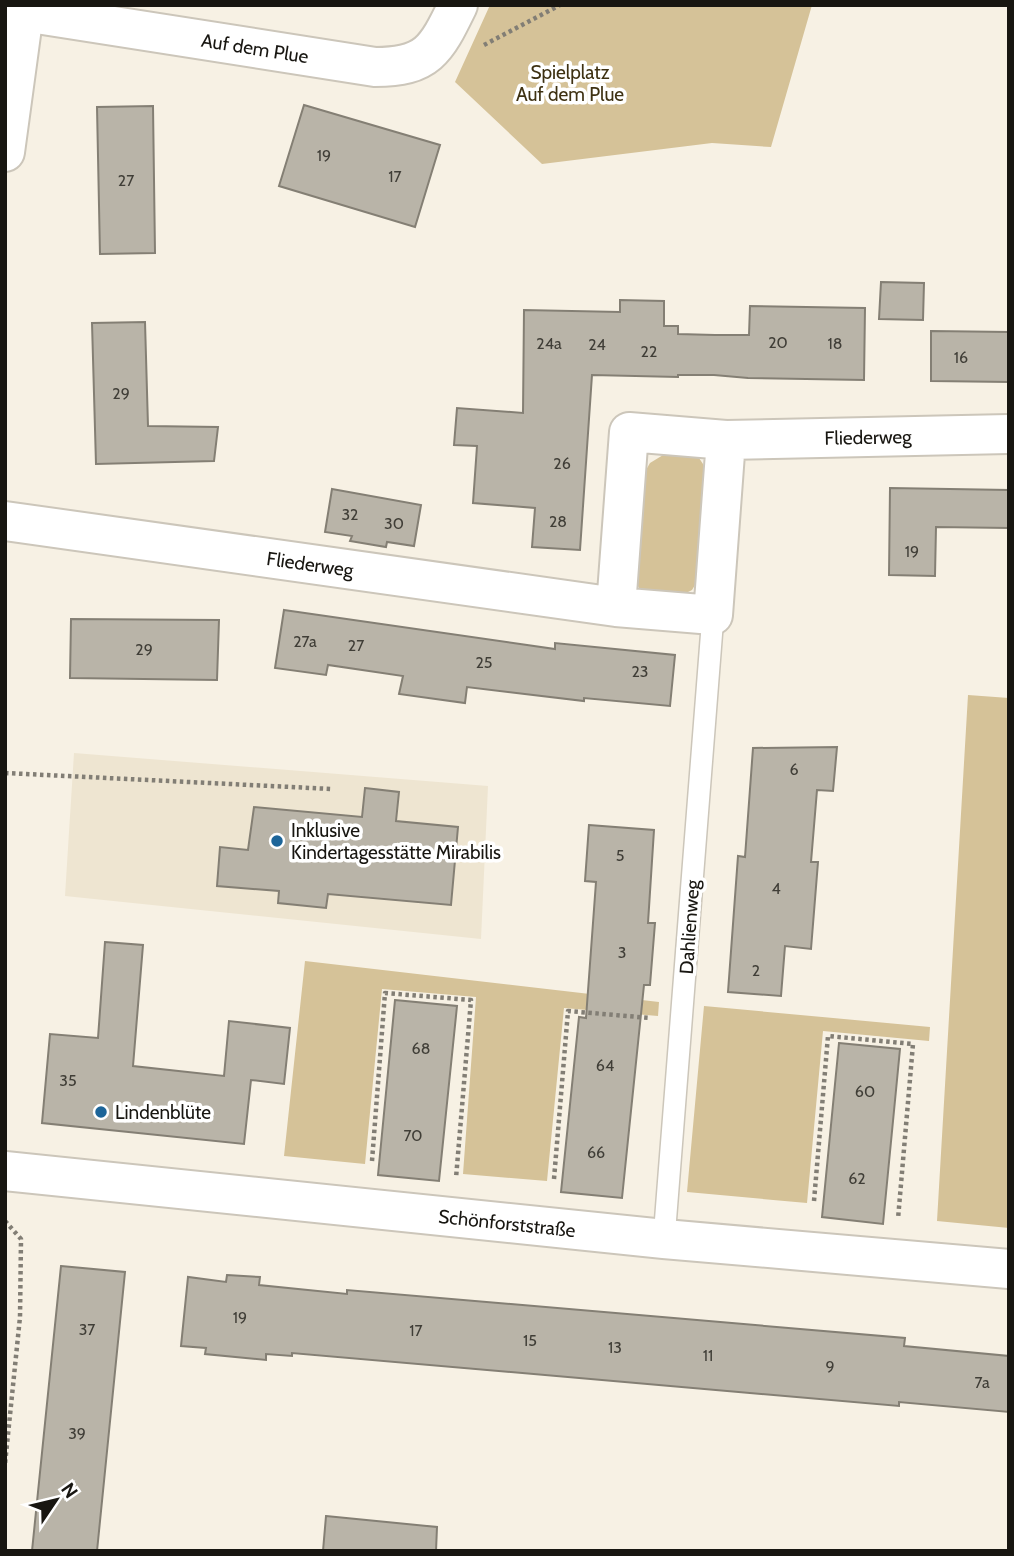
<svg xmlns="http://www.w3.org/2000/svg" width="1014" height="1556" viewBox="0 0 1014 1556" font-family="Cabin,sans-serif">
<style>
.built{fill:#eee5d1}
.green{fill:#d5c298}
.building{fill:#b9b4a8;stroke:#847f74;stroke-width:2}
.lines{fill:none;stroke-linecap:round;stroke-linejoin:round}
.service-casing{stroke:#ccc6ba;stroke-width:24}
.minor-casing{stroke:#ccc6ba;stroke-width:42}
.secondary-casing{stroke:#ccc6ba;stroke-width:42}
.path{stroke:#827e75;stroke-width:4.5;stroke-dasharray:3.5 3.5;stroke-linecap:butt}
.service{stroke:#fff;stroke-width:21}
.minor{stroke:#fff;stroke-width:38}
.secondary{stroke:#fff;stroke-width:38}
.poi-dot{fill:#1d6599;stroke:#fff;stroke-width:2.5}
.labels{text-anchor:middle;stroke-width:7;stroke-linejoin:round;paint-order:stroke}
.number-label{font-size:16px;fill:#403e37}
.street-label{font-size:19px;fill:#181611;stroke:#fff}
.park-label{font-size:19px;fill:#3e3112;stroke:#fff}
.poi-label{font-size:19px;fill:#181611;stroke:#fff;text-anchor:start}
</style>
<rect width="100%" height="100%" fill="#f7f1e4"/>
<path class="built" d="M74 753 488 786 481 939 65 896Z"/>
<path class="green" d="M490 5H812L771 147 712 143 542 164 455 82Z
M668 452 697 455 703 464 705 476 698 580 692 590 682 595H650L639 588 634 579 643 475 650 463Z
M968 695 1009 698V1228L937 1221Z
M305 961 659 1002 658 1016 564 1008 547 1181 463 1174 476 997 382 989 365 1164 284 1156Z
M704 1006 930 1027 929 1041 823 1031 807 1203 687 1192Z"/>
<path class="building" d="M304 105 440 145 415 227 279 186Z
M153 106 155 253 100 254 97 107Z
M881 282 924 283 923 320 879 319Z
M620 300 664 301V326H678V334L715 335H749L750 306 865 308 864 380 748 378 714 375H678V377L592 375 580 550 532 547 535 508 473 503 477 446 454 445 457 408 523 413 524 310 620 312Z
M145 322 148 426 218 427 214 461 96 464 92 323Z
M931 331 1009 332V382L931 381Z
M890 488 1009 490V528L936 527 935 576 889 575Z
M332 489 421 505 414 546 387 542 386 547 350 541 352 536 325 532Z
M284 610 555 649V643L675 655 670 706 584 698V701L467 687 465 703 399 694 403 676 328 665 326 675 275 668Z
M71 619 219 620 217 680 70 678Z
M837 747 833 791 817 790 811 862H818L811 949 785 946 781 996 728 992 738 856 745 857 753 748Z
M365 788 399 792 396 821 458 827 451 905 328 894 326 908 278 903 279 891 217 886 220 847 248 850 254 807 362 817Z
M589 825 654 830 648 923H655L650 985H644L622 1198 561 1192 579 1017 586 1018 596 882 585 881Z
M105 942 143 945 133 1066 224 1076 229 1021 290 1028 284 1084 251 1080 244 1144 42 1123 50 1034 98 1038Z
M395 1000 457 1006 439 1181 378 1175Z
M839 1043 900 1049 883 1224 822 1217Z
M61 1266 125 1272 97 1551H32Z
M227 1275 260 1277 259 1285 347 1294V1290L905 1338 904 1346 1009 1356V1412L899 1402V1406L292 1353V1356L266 1354V1360L205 1354 206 1348 181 1346 188 1277 226 1282Z
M326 1516 437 1527 436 1551H323Z"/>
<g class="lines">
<defs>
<path id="service" d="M664 1239 713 615"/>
<path id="minor" d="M24 12 375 67C428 67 436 50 458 5
M726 440 1009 434
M5 521 616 607 713 615 726 440 629 432 616 607
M5 1171 664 1239 1009 1269"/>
<path id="secondary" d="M5 152 25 5"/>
</defs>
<use href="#service" class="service-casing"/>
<use href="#minor" class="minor-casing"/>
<use href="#secondary" class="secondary-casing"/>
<path class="path" d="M484 45 560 5
M5 773 332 789
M372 1161 385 993 471 1000 456 1178
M554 1179 568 1011 650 1018
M814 1201 828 1036 913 1044 898 1219
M5 1221 21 1239 20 1317 5 1464"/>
<use href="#service" class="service"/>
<use href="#minor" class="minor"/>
<use href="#secondary" class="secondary"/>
</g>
<g class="poi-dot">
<circle cx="277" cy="841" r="7"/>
<circle cx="101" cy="1112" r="7"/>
</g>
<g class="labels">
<g class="number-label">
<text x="324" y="161">19</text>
<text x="395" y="182">17</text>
<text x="126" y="186">27</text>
<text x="778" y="348">20</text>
<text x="549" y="349">24a</text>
<text x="835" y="349">18</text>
<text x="597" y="350">24</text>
<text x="649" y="357">22</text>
<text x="961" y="363">16</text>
<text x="121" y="399">29</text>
<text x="562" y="469">26</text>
<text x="350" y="520">32</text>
<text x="558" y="527">28</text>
<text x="394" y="529">30</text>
<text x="912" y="557">19</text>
<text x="305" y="647">27a</text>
<text x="356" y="651">27</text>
<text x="144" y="655">29</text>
<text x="484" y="668">25</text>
<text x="640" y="677">23</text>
<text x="794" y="775">6</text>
<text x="620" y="861">5</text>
<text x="776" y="894">4</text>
<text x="622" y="958">3</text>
<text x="756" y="976">2</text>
<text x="421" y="1054">68</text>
<text x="605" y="1071">64</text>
<text x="68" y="1086">35</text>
<text x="865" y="1097">60</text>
<text x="413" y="1141">70</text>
<text x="596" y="1158">66</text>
<text x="857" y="1184">62</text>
<text x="240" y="1323">19</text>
<text x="87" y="1335">37</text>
<text x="416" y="1336">17</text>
<text x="530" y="1346">15</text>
<text x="615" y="1353">13</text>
<text x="708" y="1361">11</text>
<text x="830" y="1372">9</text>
<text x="982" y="1388">7a</text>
<text x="77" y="1439">39</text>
</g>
<g class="street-label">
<text transform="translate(255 48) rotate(9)" y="7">Auf dem Plue</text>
<text transform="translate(868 437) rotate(-1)" y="7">Fliederweg</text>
<text transform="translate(310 564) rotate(8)" y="7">Fliederweg</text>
<text transform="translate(689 927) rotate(-86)" y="7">Dahlienweg</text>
<text transform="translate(507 1223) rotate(6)" y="7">Schönforststraße</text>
</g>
<g class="park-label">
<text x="570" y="79">Spielplatz<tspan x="570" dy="22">Auf dem Plue</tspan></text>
</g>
<g class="poi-label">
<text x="291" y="837">Inklusive<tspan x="291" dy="22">Kindertagesstätte Mirabilis</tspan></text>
<text x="115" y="1119">Lindenblüte</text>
</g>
</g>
<rect width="1014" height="1556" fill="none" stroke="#181611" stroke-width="14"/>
<g transform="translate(56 1500) rotate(55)" stroke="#ffffff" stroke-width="5" paint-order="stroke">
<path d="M0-5L12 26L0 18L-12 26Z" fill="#181611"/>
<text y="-10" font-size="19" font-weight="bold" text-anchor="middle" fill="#181611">N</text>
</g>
</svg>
